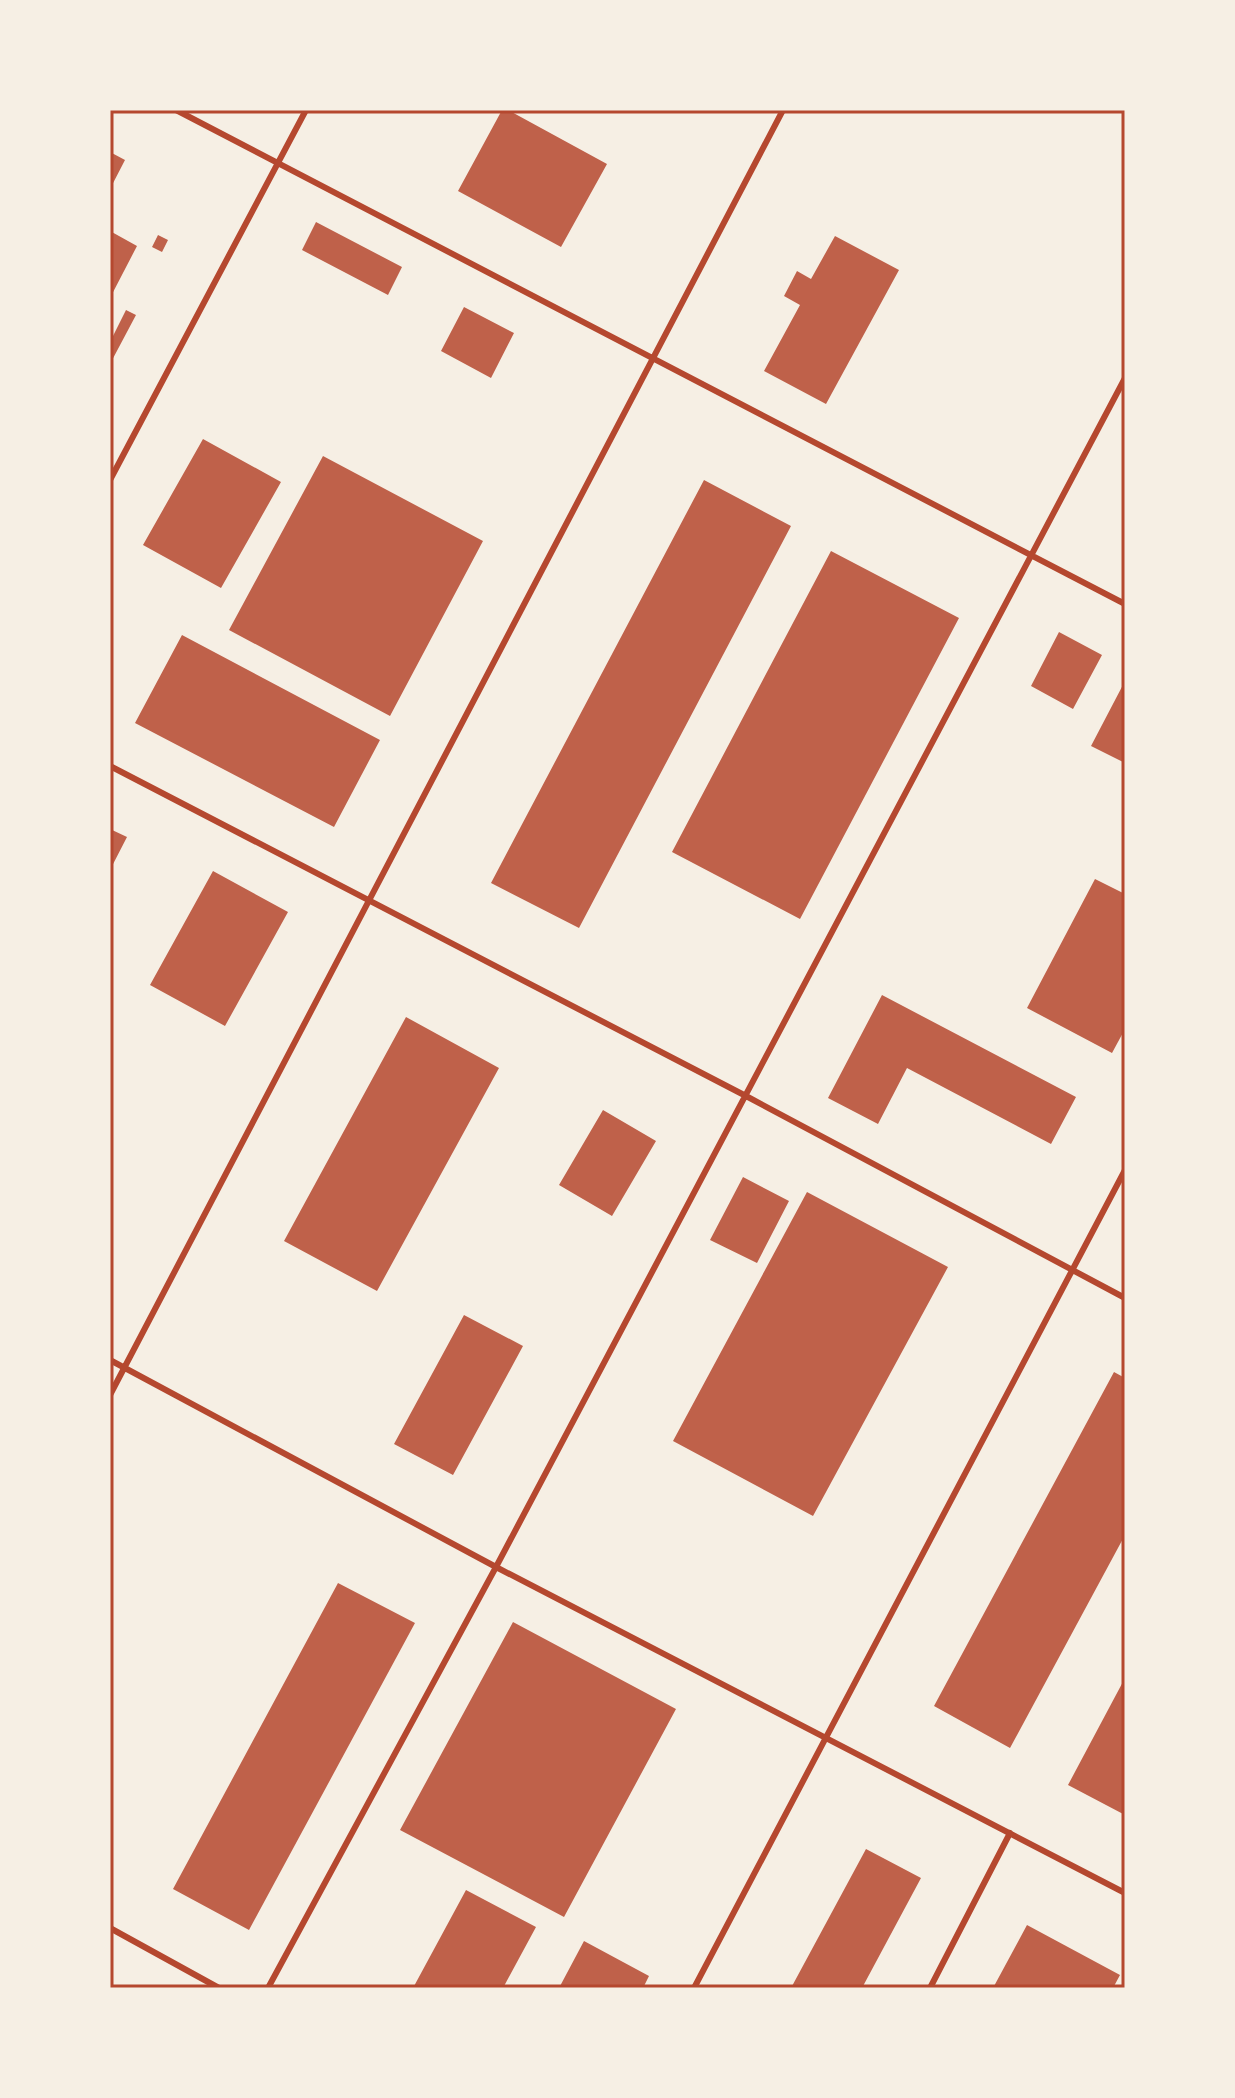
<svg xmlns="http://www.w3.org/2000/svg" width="1235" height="2098" viewBox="0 0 1235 2098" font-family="'Nunito Sans',sans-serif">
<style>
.building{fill:#bf614a}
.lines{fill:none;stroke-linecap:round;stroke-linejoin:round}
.service{stroke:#b5482f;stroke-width:6}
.neatline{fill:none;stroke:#b5482f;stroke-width:3}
</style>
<rect width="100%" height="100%" fill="#f6efe4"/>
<path class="building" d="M502 110H508L607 164 561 247 458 191Z
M110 152 125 160 110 189Z
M316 222 402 267 388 295 302 250Z
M110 231 137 246 110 298Z
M158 235 168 240 162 252 152 247Z
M835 236 899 270 826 404 764 371 800 305 784 296 797 271 811 279Z
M464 307 514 333 491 378 441 351Z
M126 310 136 315 110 364V342Z
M203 439 281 482 221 588 143 545Z
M323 456 483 541 390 716 229 630Z
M704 480 791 526 579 928 491 883Z
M831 551 959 618 800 919 672 852Z
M1059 632 1102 655 1073 709 1031 686Z
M182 635 380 740 334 827 135 723Z
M1125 681V763L1091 746Z
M110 829 127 837 110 870Z
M213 871 288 912 225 1026 150 985Z
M1095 879 1125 894V1029L1112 1053 1027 1008Z
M882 995 1076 1097 1051 1144 907 1068 878 1124 828 1098Z
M406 1017 499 1068 377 1291 284 1241Z
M603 1110 656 1141 612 1216 559 1185Z
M743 1177 789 1201 757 1263 710 1240Z
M807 1192 948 1267 813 1516 673 1441Z
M464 1315 523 1346 453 1475 394 1444Z
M1114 1372 1125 1378V1535L1010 1748 934 1706Z
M338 1583 415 1623 249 1930 173 1889Z
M513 1622 676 1709 564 1917 400 1830Z
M1125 1678V1815L1068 1785Z
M866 1849 921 1878 862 1988H791Z
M466 1890 536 1927 503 1988H413Z
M1027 1925 1120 1975 1113 1988H993Z
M584 1941 649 1976 643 1988H559Z"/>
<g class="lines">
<path class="service" d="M176 110 1125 604
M110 480 306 110
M110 766 746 1096 1125 1298
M110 1360 496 1567 1125 1893
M110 1395 783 110
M110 1928 219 1988
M268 1988 496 1567 1125 378
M694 1988 1125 1170
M930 1988 1010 1833"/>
</g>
<rect width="1235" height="2098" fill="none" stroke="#f6efe4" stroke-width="224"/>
<rect x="112" y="112" width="1011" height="1874" class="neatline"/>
</svg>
